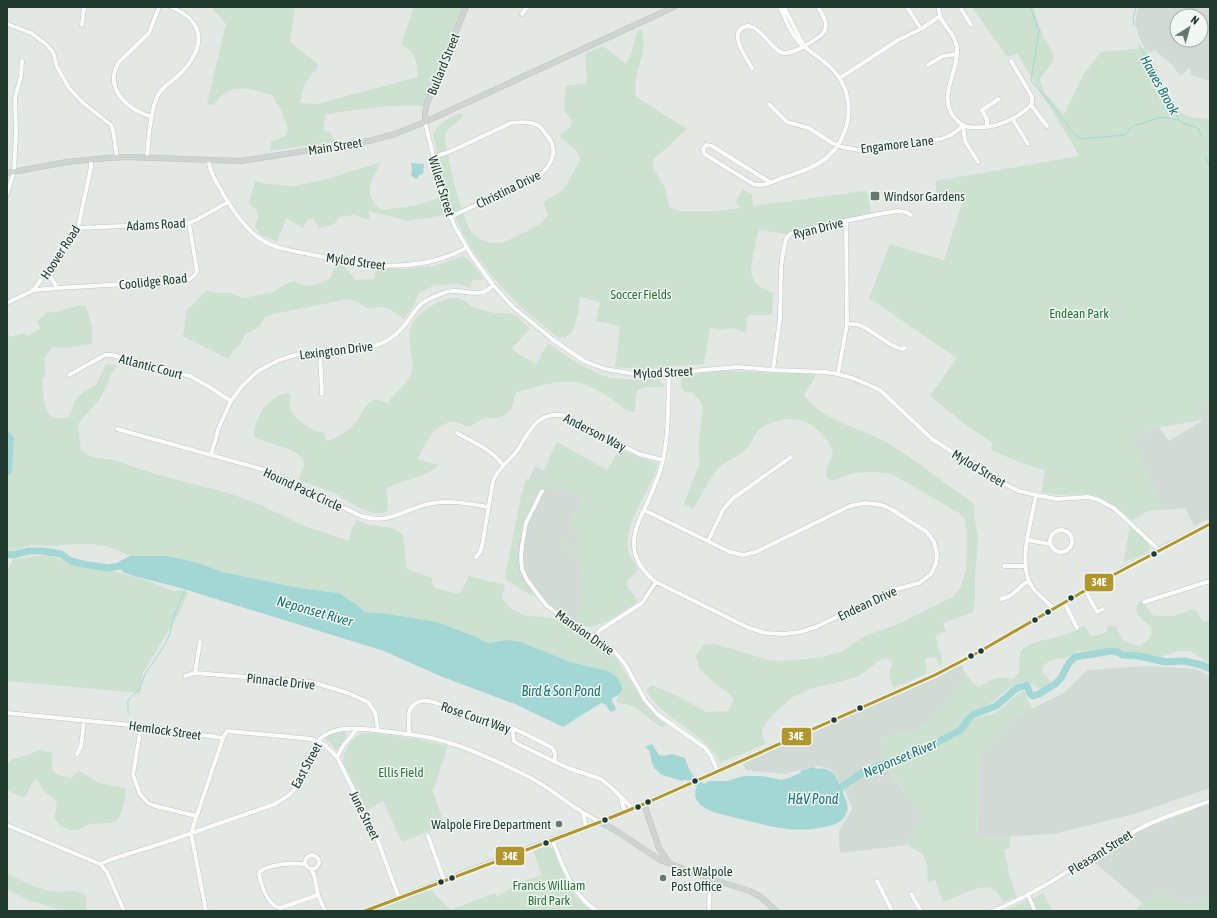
<svg xmlns="http://www.w3.org/2000/svg" width="1217" height="918" viewBox="0 0 1217 918" font-family="'Asap Condensed',sans-serif">
<style>
.built{fill:#d1dad4;fill-rule:evenodd}
.green{fill:#cce1cf}
.water{fill:#a3d7d6}
.lines{fill:none;stroke-linecap:round;stroke-linejoin:round}
.stream{stroke:#a3d7d6;stroke-width:1}
.river{stroke:#a3d7d6;stroke-width:7}
.minor-casing{stroke:#c0c5c2;stroke-width:5}
.major-casing{stroke:#bcc5c0;stroke-width:6}
.minor{stroke:#fbfcfb;stroke-width:4}
.major{stroke:#cdd4d1;stroke-width:5}
.bus-1-casing{stroke:#f1f8f3;stroke-width:6}
.bus-1{stroke:#b1962d;stroke-width:3}
.poi-dot{fill:#65786f;stroke:#f1f8f3;stroke-width:1.5}
.bus-dot{fill:#213b30;stroke:#f1f8f3;stroke-width:1.5}
.labels{text-anchor:middle;stroke-width:3;stroke-linejoin:round;paint-order:stroke}
.street-label{font-size:13px;fill:#213b30;stroke:#f1f8f3}
.poi-label{font-size:13px;fill:#213b30;stroke:#f1f8f3;text-anchor:start}
.park-label{font-size:13px;fill:#2c723c;stroke:#f1f8f3}
.water-label{font-size:14px;font-style:italic;fill:#1c7676;stroke:#f1f8f3}
.line-badge{stroke:#f1f8f3;stroke-width:1.5}
.badge-label{font-size:11px;text-anchor:middle;font-weight:bold;fill:#fff}
</style>
<rect width="100%" height="100%" fill="#e3e8e5"/>
<path class="built" d="M1138 7H1210V81L1190 75 1191 69 1189 68 1181 76 1172 65 1155 50 1150 53 1145 48 1140 39 1135 23ZM1177 16H1201V40H1177Z
M1210 403V518L1194 526 1185 508 1164 510 1132 442 1157 425 1169 441 1202 421 1197 411Z
M535 466 601 501 587 611 577 623 508 576 529 479Z
M961 663 966 675 934 719 914 731 880 738 882 763 921 814 907 845 840 853 839 831 852 809 851 804 844 789 829 768 817 766 784 774 746 770 743 764Z
M1147 666 1196 669 1210 676V788L1135 814 1053 834 977 838 980 754 1017 716 1065 692 1087 670Z
M1210 804V895L1178 904 1165 890 1142 903 1093 861 1121 842 1148 826Z"/>
<path class="green" d="M211 7H295L290 42 319 65 304 85 300 103 316 104 418 77C416 60 417 54 401 44L414 7H463L423 106C391 104 357 109 325 115L323 130 331 133 334 142 270 151 271 142 285 136 288 129 282 112 272 95C258 91 239 84 225 93 221 96 217 101 214 105L207 104 226 24Z
M972 7H1033L1042 34 1054 55 1053 61 1040 79 1044 92 1064 115 1083 75 1101 52 1145 48 1154 63 1168 94 1181 113 1193 118 1210 119V403L1197 411 1203 420 1150 429 1132 442 1164 510 1148 511 1132 520 1114 505 1099 497 1088 494 1061 495 1041 492 1045 470 1021 463 991 450 993 443 966 425 930 396 957 358 869 298 890 244 944 260 964 197 936 198V181L1080 156 1017 54 1007 57Z
M641 29C651 51 630 75 636 97L687 129 654 159 653 168 665 188 669 206 672 208 680 211H717L741 208 737 205 736 201 743 190 752 194 753 206 864 191 869 195 871 213 804 228 787 234 759 230C756 236 756 242 755 248 749 272 747 283 773 293L772 315H749L747 318 746 333 732 328 721 330 710 328 704 364 643 369 615 367 620 326 596 321 600 302 580 297C578 309 577 337 562 338 556 338 550 331 546 328 511 301 474 261 456 219 445 193 439 163 433 134 438 124 452 115 463 113L460 120C452 127 445 128 445 140 450 164 454 186 462 209 465 216 466 225 471 231 484 245 497 246 513 238 525 232 541 226 548 215L544 204 545 201 560 192 565 187 581 159 576 150 560 137V135L570 127 573 121 565 112 564 105 566 86 587 83 585 54 603 46 626 64 631 54 637 32Z
M381 162C376 173 364 189 373 201 375 205 379 207 382 210L414 206 439 198 445 215 407 221 369 211V220L354 215 340 217 334 224 319 228 314 219 308 220 303 228 286 218 277 242 260 234 255 227C259 216 260 211 249 203L255 181 268 184 293 186 327 179Z
M463 256C472 261 479 271 483 280H473L470 288 459 284 435 285 419 293 415 303 404 319 390 309 381 307 367 308 357 302 349 299 273 314 265 317 259 327 245 334 241 343 234 349 229 359 183 336 187 309 195 303 206 291 216 293H231L243 298 273 292 285 284 294 281C309 289 316 286 331 278L335 265 341 263 356 280 374 279 376 267 405 269 434 266Z
M453 297 464 300 474 308 495 313H509L518 317 530 329 512 348 519 354 536 364 548 343C563 354 596 376 613 378 629 380 645 379 660 378V383H665L663 387C636 387 636 385 635 412 626 412 619 404 612 399 602 392 587 384 575 382 563 379 530 388 517 392L514 397C514 406 509 415 499 418 495 419 489 416 484 418 479 420 474 426 468 426 461 425 455 420 447 423 432 428 425 445 418 458L421 460 439 465C432 474 400 482 388 487L386 490 388 507 387 511 382 513H374L364 510 334 493 300 480 299 478C300 474 303 469 304 466 306 448 265 444 254 437 253 418 270 394 289 393L291 396C291 399 289 403 290 405 292 421 311 430 324 433L326 441C336 439 349 431 355 423 364 413 362 405 376 399L382 402 388 403C394 392 407 385 411 374 415 364 411 356 410 347 405 316 429 305 453 297Z
M80 305 86 306 92 326V344L65 348 52 347 44 359 46 375 42 380C43 397 43 425 68 417L73 409 74 402 82 393 96 385 106 364 117 365 110 376 107 387 98 401 78 424 81 450 91 457 114 460 155 474 231 494 258 504 307 527 349 541 352 528 357 520C360 521 363 523 366 524 378 528 393 524 403 535L407 569 432 578 433 587 458 594 461 592 469 576 486 581 505 584 502 598 511 609 527 616 556 618 608 650 617 659 643 702 653 714 666 724 664 728C652 723 644 712 632 706 627 703 622 705 617 703L616 701 622 690V687L617 677 608 671 570 662 547 653 507 640 488 643 474 636 437 622 388 614 365 612 357 605 339 593 299 588 223 572 195 562 167 556H130L109 547 91 544H78L49 546 32 545 13 551 7 548V479L12 472 14 439 7 429V332L10 337 25 333 27 336 40 329 37 322 46 313 60 311Z
M725 371 813 374 816 375 805 393 804 396C828 424 857 426 886 442 914 458 939 480 967 498L974 504 975 520 978 539 975 575V598L973 612 943 623 946 631 935 636 939 644 937 646 942 656 941 665 939 666 937 658 927 657 925 659 927 673 913 680 893 687C891 679 886 672 893 664L892 661 886 658 880 660 859 676 832 684 809 689 791 698 772 715 762 729V733L765 744 720 763C708 734 664 722 646 690L652 685 679 697 706 712 728 711 734 700 727 692 717 685 699 668 696 656 704 645 715 644 772 661 798 660 822 657 841 652 865 636 898 624 954 596 961 587 966 570 967 533 965 519 959 513 892 474 874 472 854 473 831 481 826 477 827 468 833 452C823 429 803 413 778 421 772 422 765 425 761 428 753 435 751 446 743 452 735 458 724 462 717 470 708 481 701 496 693 509L684 504 700 462 698 450 703 407 699 399 692 393 685 392 681 388 682 375Z
M557 442 607 470 620 448 637 457 658 463C652 491 624 520 628 549 629 556 635 563 638 569L636 572 627 581V586L638 601 635 604 606 622 591 627H587L571 619 580 612 583 604 581 573 574 554 577 538 575 531 570 527 569 524 570 519 582 500 579 497 560 487 557 490H549L541 486C530 508 508 554 521 578 523 581 527 584 530 587 531 589 532 593 534 595L532 596 508 581 505 578 520 500 526 479H542V474Z
M1130 526 1148 543 1150 548C1145 555 1133 559 1124 562V558Z
M565 539 572 543 566 554 558 549Z
M48 555 83 568 109 570 149 581 167 589 175 591 181 590 188 593 179 613 143 673 140 693 7 681V571L14 559Z
M1140 601C1147 605 1148 612 1155 616 1160 615 1166 617 1171 616 1178 615 1185 612 1192 609L1196 611 1203 621H1208L1210 619V664L1190 651H1179L1160 657 1115 650 1078 651C1068 663 1045 653 1042 672L1050 680 1049 684 1043 690C1036 689 1033 682 1026 682 1010 682 999 699 986 706 980 709 973 711 968 713L958 735 965 729 972 720 985 715 994 714 1022 691H1024L1026 693V696L1032 709 1017 716 980 754 977 837 1010 836V848L1004 850 1010 877 1017 897 1003 902C1000 897 998 890 991 888 980 884 954 898 943 902L935 880 928 883 927 866 923 854 907 845 921 814 882 762 880 738 914 731 934 719 966 675 972 682 978 687 996 678 1013 679 1019 673 1020 652C1032 639 1051 640 1067 634 1073 632 1079 628 1085 626L1090 635 1095 636 1107 632V628L1111 625 1115 626C1123 640 1122 643 1139 646L1149 639 1152 629C1145 620 1129 614 1140 601Z
M340 732H345L347 734 339 751H337L325 738 328 736Z
M363 733H374L418 739 448 746 433 791 443 821 438 824 430 831 402 842 383 801 367 810 343 762C344 750 352 736 363 733Z
M42 750 52 753V769L58 775 71 778 79 771C85 774 90 778 95 781 105 786 116 785 126 789 126 796 122 814 118 819 109 827 97 821 88 825 83 827 79 831 74 830 68 830 60 826 57 822 52 817 57 808 57 802L42 789 39 782 36 779 32 783 26 796 23 797 7 790V763L12 759 31 754 36 751Z
M547 846 553 849C563 874 569 893 591 911H370L430 889 451 910 495 893 497 897 512 887 511 885 542 875 533 851Z
M7 873C22 881 39 890 57 892 71 893 73 887 87 896L86 911H63L46 905 30 901 7 889Z
M1165 890 1178 904 1210 895V911H1135L1142 903Z
M1043 893 1053 911H1004Z"/>
<path class="water" d="M411 163 424 164 423 174 419 175 418 178 415 179 411 175 412 171Z
M7 429 14 438 12 472 7 478Z
M130 556H167L195 562 223 572 299 588 339 593 357 605 365 612 388 614 437 622 474 636 488 643 507 640 521 642 570 662 608 671 617 677 622 687V690L619 695 612 698V701L606 705 601 703 563 727 515 704 440 676 384 651 177 587 130 575 123 572 118 566V562Z
M652 744 659 755 664 756 672 754 685 758 689 769 694 777 682 781 662 775 654 768 651 760 650 751 645 747Z
M814 767 816 769C833 766 835 777 843 790 843 800 852 804 845 816 840 824 833 825 824 827 792 834 771 826 740 819 727 815 707 813 698 802 694 798 695 793 696 788L710 781H727L744 776H762L782 780 791 777 800 773 802 770Z"/>
<g class="lines">
<path class="stream" d="M1030 7 1039 31 1031 80 1079 139 1125 135 1131 127 1161 117 1179 120
M1134 26 1133 19 1136 7
M1139 45 1179 120 1183 123 1198 128 1201 135
M1205 155 1210 167
M128 713V700L140 689 145 674 166 643 170 633 174 615 182 596 187 588"/>
<path class="river" d="M7 554 13 555 29 551H43L61 554 71 561 83 564 108 568 126 565
M604 696 612 708
M682 774 687 776 708 791
M834 792 865 771 891 761 909 757 928 749 934 744 959 731 964 726 967 721 972 715 996 706 1017 688 1027 685 1030 694 1033 696 1039 694 1055 684 1061 678 1069 663 1075 657 1111 651 1118 652 1122 655 1139 656 1166 662 1184 661 1202 665 1210 669"/>
<defs>
<path id="minor" d="M784 7 803 44
M907 7 921 29
M939 7C937 23 956 32 957 48 959 71 938 95 953 116 963 129 970 128 985 127 1001 126 1021 116 1031 105
M960 7 971 25
M522 14 527 7
M7 24 31 33 47 45 53 52 57 67 69 88 82 102 111 125 113 130 117 157
M82 25 84 7
M1011 61 1032 97V101L1031 105
M928 65 943 56 957 54
M752 68C747 59 732 38 740 30 755 14 771 52 784 53 794 54 812 42 820 36 831 27 824 17 818 7
M840 78 898 40 921 29 940 16
M769 104 787 122 809 128 832 143 842 147 859 150 941 139 951 135 963 126
M1031 105 1047 126
M152 117C128 110 103 89 119 62L149 33 159 7
M1012 118 1028 144
M425 122 443 197 455 227 472 256 493 285 512 306 552 339 584 361 605 369 635 374 669 373 738 367 773 370 825 372 838 374 855 379 880 390 932 439 998 481 1019 491 1036 495 1056 499 1088 497 1099 500 1115 509 1159 550
M963 126 965 141 978 162
M987 127V120L982 110 999 99
M433 157 449 152 511 123C520 122 531 121 539 126 541 127 543 130 545 133 559 148 554 163 539 176L450 217
M147 158C148 142 151 108 158 95 164 85 174 80 182 72 206 46 205 21 171 7
M209 161C209 172 218 184 223 194 232 209 247 231 262 240 276 249 294 251 309 254 363 266 416 275 466 248
M770 182 712 146 706 145 703 149 704 153 706 155 753 184C762 188 776 180 785 177 796 173 809 170 819 163 843 149 854 118 846 92 837 65 817 59 799 42 790 33 785 18 780 7
M7 194 14 172 16 132 15 98 21 76 22 61
M78 228 189 223 198 219 228 202
M50 268 51 277 57 288
M30 292 35 290 57 288 160 282 190 279 194 276 197 271 189 223
M7 303 30 292 35 288 78 228 91 167V159
M847 324C868 321 882 345 902 349L905 348
M320 352 322 394
M773 370 780 319 781 270 782 258 786 239 789 235 794 232 874 215 897 211 906 212 911 215
M838 374 847 324 846 221
M69 375 105 355H112L190 376 206 385 231 401
M117 429 265 470 280 477 361 516C390 526 407 507 433 503 452 500 470 504 489 507
M457 433C473 442 492 450 503 465
M211 455 219 427 231 401 242 386 258 371 279 360 299 354 370 347C383 344 394 338 402 328 412 318 416 305 429 299 436 296 445 291 453 291 467 290 482 299 493 285
M542 491 526 523 522 546 521 557 522 569 527 580 546 605 571 624 595 637 614 651 625 664 645 700 657 714 705 748 711 756 718 772
M1036 495C1032 519 1019 558 1029 581 1033 591 1045 601 1054 608
M644 510C629 538 629 561 656 582L749 628 766 633 783 634 800 632 816 627 890 591 919 583 931 574 936 563 937 554 934 542 927 532 894 511 885 506 875 504 865 503 850 506 756 552 743 555 730 552 644 510C651 494 659 478 663 460 669 432 668 402 669 373
M1050 541a11 11 0 1 1 22 0a11 11 0 1 1-22 0Z
M1028 540 1050 544
M708 541 723 510 732 499 791 457
M476 557 480 552 482 546 493 481C498 468 508 462 516 452 524 442 529 427 540 420 547 415 555 414 563 415L639 454 663 460
M1004 566H1026
M1085 590 1097 612 1103 609
M1001 599 1010 596 1025 583 1029 582
M1064 602 1077 628
M1144 602 1210 581
M595 637 600 630 642 603 656 582
M195 673 200 642
M185 676 195 673 312 682 348 693 368 702 375 712 378 730
M7 713 141 726 223 738
M141 726 133 775 140 794 148 803 155 806 196 816
M512 729 514 741 518 744 568 768 601 779 613 789 632 808
M409 734C410 723 405 710 416 703 430 694 459 715 473 719 482 721 492 721 501 724 518 729 534 739 551 747 556 752 556 755 554 761
M77 754 81 746 84 721
M337 757 343 746 357 729
M621 798 624 811
M583 813 586 827
M7 825 100 864 112 859 163 843 275 804C281 800 288 797 293 791 307 775 306 747 325 735 341 725 365 729 382 731 406 734 431 736 453 744 479 752 507 766 531 778 555 791 575 810 600 822
M428 836 444 880
M552 839C563 866 571 894 597 911
M305 862a7 7 0 1 1 14 0a7 7 0 1 1-14 0Z
M100 864 107 872 124 911
M306 865C296 862 266 864 259 873 261 885 267 905 280 908L318 895
M311 869 314 875 318 895 325 911
M877 881 892 911
M911 894 921 911
M1028 895 1035 911
M206 911 191 833 223 738 227 731 312 739 325 745 337 757 341 765 376 836 399 898
M709 911 710 878
M993 911C1046 890 1089 855 1139 829 1161 817 1186 810 1210 801"/>
<path id="major" d="M425 122V114L427 103 466 7
M7 173 67 162 107 158 128 157 241 161 369 141 395 134 425 122 674 7
M644 804 659 848 669 863
M600 822 615 830 660 860 705 877 750 891 761 897 776 911
M365 911 505 857 600 822 644 804 935 675 977 653 1098 583 1159 550 1210 524"/>
</defs>
<use href="#minor" class="minor-casing"/>
<use href="#major" class="major-casing"/>
<use href="#minor" class="minor"/>
<use href="#major" class="major"/>
<defs>
<path id="bus-1" d="M365 911 600 822 644 804 935 675 977 653 1098 583 1210 524"/>
</defs>
<use href="#bus-1" class="bus-1-casing"/>
<use href="#bus-1" class="bus-1"/>
</g>
<g class="poi-dot">
<rect x="870" y="191" width="10" height="10" rx="2"/>
<circle cx="559" cy="824" r="4"/>
<circle cx="663" cy="878" r="4"/>
</g>
<g class="bus-dot">
<circle cx="1154" cy="554" r="3.5"/>
<circle cx="1071" cy="598" r="3.5"/>
<circle cx="1048" cy="612" r="3.5"/>
<circle cx="1035" cy="620" r="3.5"/>
<circle cx="981" cy="651" r="3.5"/>
<circle cx="971" cy="656" r="3.5"/>
<circle cx="860" cy="708" r="3.5"/>
<circle cx="834" cy="720" r="3.5"/>
<circle cx="695" cy="781" r="3.5"/>
<circle cx="648" cy="802" r="3.5"/>
<circle cx="638" cy="807" r="3.5"/>
<circle cx="605" cy="820" r="3.5"/>
<circle cx="546" cy="843" r="3.5"/>
<circle cx="452" cy="878" r="3.5"/>
<circle cx="441" cy="882" r="3.5"/>
</g>
<g class="labels">
<g class="street-label">
<text transform="translate(443 64) rotate(-68)" y="5">Bullard Street</text>
<text transform="translate(897 144) rotate(-7)" y="5">Engamore Lane</text>
<text transform="translate(335 146) rotate(-9)" y="5">Main Street</text>
<text transform="translate(442 186) rotate(73)" y="5">Willett Street</text>
<text transform="translate(508 189) rotate(-26)" y="5">Christina Drive</text>
<text transform="translate(156 224) rotate(-3)" y="5">Adams Road</text>
<text transform="translate(818 228) rotate(-14)" y="5">Ryan Drive</text>
<text transform="translate(60 252) rotate(-57)" y="5">Hoover Road</text>
<text transform="translate(356 261) rotate(8)" y="5">Mylod Street</text>
<text transform="translate(153 281) rotate(-6)" y="5">Coolidge Road</text>
<text transform="translate(336 350) rotate(-7)" y="5">Lexington Drive</text>
<text transform="translate(151 366) rotate(15)" y="5">Atlantic Court</text>
<text transform="translate(663 372) rotate(-3)" y="5">Mylod Street</text>
<text transform="translate(595 432) rotate(27)" y="5">Anderson Way</text>
<text transform="translate(979 468) rotate(31)" y="5">Mylod Street</text>
<text transform="translate(303 489) rotate(25)" y="5">Hound Pack Circle</text>
<text transform="translate(867 603) rotate(-25)" y="5">Endean Drive</text>
<text transform="translate(585 632) rotate(35)" y="5">Mansion Drive</text>
<text transform="translate(281 681) rotate(6)" y="5">Pinnacle Drive</text>
<text transform="translate(476 717) rotate(19)" y="5">Rose Court Way</text>
<text transform="translate(165 730) rotate(8)" y="5">Hemlock Street</text>
<text transform="translate(306 765) rotate(-62)" y="5">East Street</text>
<text transform="translate(365 815) rotate(64)" y="5">June Street</text>
<text transform="translate(1100 852) rotate(-32)" y="5">Pleasant Street</text>
</g>
<g class="poi-label">
<text x="884" y="201">Windsor Gardens</text>
<text x="551" y="829" text-anchor="end">Walpole Fire Department</text>
<text x="671" y="876">East Walpole<tspan x="671" dy="15">Post Office</tspan></text>
</g>
<g class="park-label">
<text x="641" y="299">Soccer Fields</text>
<text x="1079" y="318">Endean Park</text>
<text x="401" y="777">Ellis Field</text>
<text x="549" y="890">Francis William<tspan x="549" dy="15">Bird Park</tspan></text>
</g>
<g class="water-label">
<text transform="translate(1160 85) rotate(61)" y="5">Hawes Brook</text>
<text transform="translate(315 611) rotate(16)" y="5">Neponset River</text>
<text x="561" y="696">Bird &amp; Son Pond</text>
<text transform="translate(900 758) rotate(-23)" y="5">Neponset River</text>
<text x="813" y="804">H&amp;V Pond</text>
</g>
</g>
<g class="line-badge">
<rect x="1084" y="573" width="30" height="19" rx="4" fill="#b1962d"/>
<rect x="781" y="727" width="31" height="19" rx="4" fill="#b1962d"/>
<rect x="495" y="846" width="30" height="20" rx="4" fill="#b1962d"/>
</g>
<g class="badge-label">
<text x="1099" y="586">34E</text>
<text x="796" y="740">34E</text>
<text x="510" y="860">34E</text>
</g>
<rect width="1217" height="918" fill="none" stroke="#213b30" stroke-width="16"/>
<g transform="translate(1189 28) rotate(37)"><circle r="19" fill="#f1f8f3" stroke="#9eaca5"/>
<path d="M0-3L7 15L0 10L-7 15Z" fill="#65786f"/>
<text y="-6" font-size="11" font-weight="bold" text-anchor="middle" fill="#213b30">N</text>
</g>
</svg>
